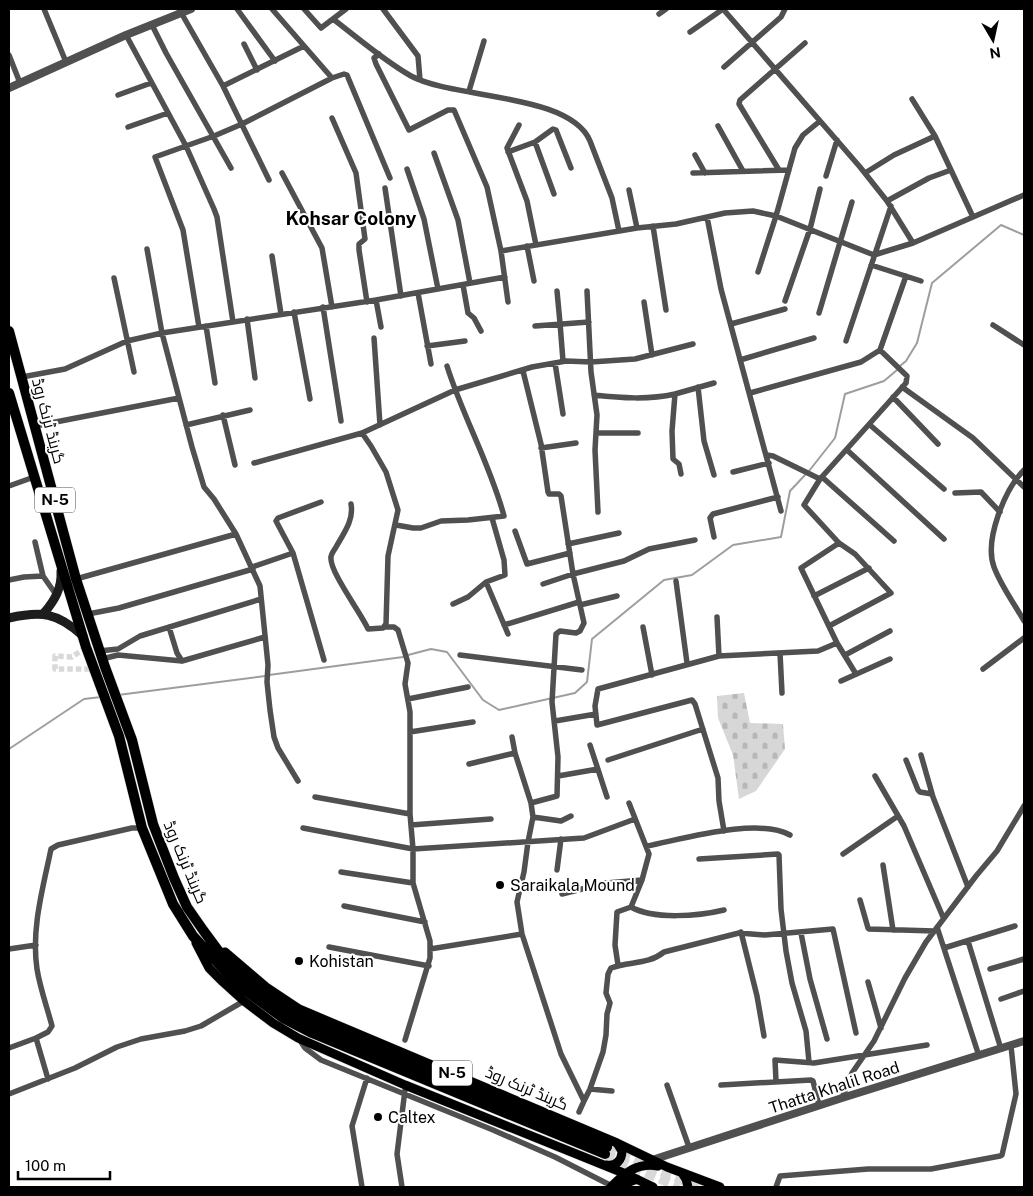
<svg xmlns="http://www.w3.org/2000/svg" width="1033" height="1196" viewBox="0 0 1033 1196" font-family="'Public Sans',Cairo,sans-serif">
<style>
.cemetery{fill:url(#cemetery-stones)}
.lines{fill:none;stroke-linecap:round;stroke-linejoin:round}
.stream{stroke:#9e9e9e;stroke-width:2}
.minor-tunnel{stroke:#d9d9d9;stroke-width:5.5;stroke-dasharray:5.5 3;stroke-linecap:butt}
.trunk-tunnel{stroke:#d9d9d9;stroke-width:10;stroke-dasharray:10 5;stroke-linecap:butt}
.primary-casing{stroke:#dbdbdb;stroke-width:10}
.trunk-casing{stroke:#dbdbdb;stroke-width:11}
.minor{stroke:#505050;stroke-width:5.5}
.tertiary{stroke:#505050;stroke-width:8}
.secondary{stroke:#1d1d1d;stroke-width:9}
.primary{stroke:#000;stroke-width:9}
.trunk{stroke:#000;stroke-width:10}
.poi-dot{fill:#000;stroke:#fff;stroke-width:2}
.labels{text-anchor:middle;stroke-width:4;stroke-linejoin:round;paint-order:stroke}
.shield{fill:#fff;stroke:#4c4c4c;stroke-width:1}
.shield-label{font-size:15px;font-weight:bold;fill:#000}
.street-label{font-size:16px;fill:#000;stroke:#fff}
.poi-label{font-size:16px;fill:#000;stroke:#fff;text-anchor:start}
.quarter-label{font-size:19px;font-weight:bold;fill:#000;stroke:#fff}
</style>
<defs>
<pattern id="cemetery-stones" width="16" height="16" patternUnits="userSpaceOnUse" patternTransform="scale(1.25)"><rect width="16" height="16" fill="#d7d7d7"/><path d="M2 7V4a2 2 0 0 1 4 0v3zM10 15v-3a2 2 0 0 1 4 0v3z" fill="#b7b7b7"/></pattern>
</defs>
<rect width="100%" height="100%" fill="#fff"/>
<path class="cemetery" d="M744 693 750 723 783 724 785 749 756 791 739 799 733 755 718 718 717 696Z"/>
<g class="lines">
<path class="stream" d="M900 366 906 361 917 343 932 283 1001 225 1024 235
M809 471 835 438 845 394 884 381 897 370
M408 655 431 649 447 652 483 700 499 710 575 693 587 682 592 639 664 580 692 575 733 545 781 537 790 491 805 475
M269 675 403 657
M118 695 265 676
M9 749 84 699 101 697"/>
<path class="minor-tunnel" d="M86 647 72 657 55 656V669H93"/>
<path class="trunk-tunnel" d="M607 1147 698 1187
M605 1154 679 1187"/>
<defs>
<path id="primary" d="M196 943 209 968 223 982 244 1001 273 1023 298 1038 405 1085 626 1174 653 1187
M225 952 266 987 299 1009 617 1143 667 1167 720 1187
M606 1165C616 1167 622 1160 622 1151L617 1143
M682 1173 686 1179 688 1187
M611 1187C625 1173 637 1162 658 1166
M621 1187 629 1182 637 1179"/>
<path id="trunk" d="M9 331 76 579 105 667 132 740 153 824 174 878 187 907 203 930 217 949 236 971 285 1009 308 1022 607 1147
M9 393 86 647 119 736 142 828 173 904 193 936 238 985 283 1018 312 1033 605 1154"/>
</defs>
<use href="#primary" class="primary-casing"/>
<use href="#trunk" class="trunk-casing"/>
<path class="minor" d="M44 9 66 62
M179 9 223 86 269 180
M237 9 275 61
M304 9 321 28 346 9
M383 9 418 56 420 80
M723 9 860 167 887 201 913 243
M659 14 666 9
M333 19C358 38 383 60 411 76 453 99 570 93 590 141L612 198 619 231
M152 25 166 53 231 168
M690 32 723 9
M126 35 186 146 214 209 217 217 233 322
M244 44 257 70
M379 54 374 58 376 64 409 130 448 110H454L487 187 501 251 508 302
M9 55 20 83
M724 67 781 17 785 9
M332 78 344 74 347 75 390 178
M223 86 304 46
M469 91 484 41
M118 95 151 83
M912 99 935 136 973 217
M332 118 356 173 365 239 359 244V250L367 302
M519 125 507 148 527 201 536 245
M718 126 743 171
M128 127 168 113
M535 142 554 194
M508 152 535 142 553 129 556 130 571 168
M434 153 458 220 470 283
M695 155 705 173
M407 169 424 219 438 289
M779 170 739 104 740 100 805 43
M282 173 322 248 332 307
M693 173 789 170
M865 173 894 155 935 136
M826 176 837 140
M385 188 401 296
M629 190 637 228
M887 201 929 178 951 170
M707 217 721 289 781 511
M653 226 666 310
M527 246 534 281
M147 249 162 333 192 447 204 487 214 499 236 534 260 586 268 665 267 682 270 710 274 737 278 748 298 781
M501 251 637 228 676 224 725 213 753 211 776 216 874 255 913 243 1024 195
M272 256 281 314
M871 265 921 281
M758 272 776 216 795 148 803 135 820 121
M114 278 134 372
M463 285 468 313 474 318 481 331
M557 291 560 323
M587 291 591 372 597 415 595 450 598 512
M418 293 431 364
M376 300 381 327
M785 301 810 229 820 189
M644 302 652 355
M323 307 341 421
M294 312 310 399
M819 313 852 202
M247 319 255 378
M560 323 563 361
M731 324 785 309
M993 325 1024 345
M206 326 215 383
M535 326 589 322
M199 327 183 230 155 157 214 136 242 124 332 78 272 9
M374 338 380 425
M846 341 891 206
M427 346 465 341
M740 360 814 338
M555 363 563 414
M523 371 541 444 548 492 549 494H559L561 496 573 574 584 623 580 631 576 633 560 631 556 634 552 702 558 757 557 796 531 803
M22 377 65 369 127 341 162 333 376 300 505 277
M698 387 704 441 714 475
M902 387 973 438 1024 487
M750 393 861 362 880 350 906 276
M675 394 714 383
M594 395C621 398 649 400 675 394L672 431 673 459 679 464 681 474
M893 397 938 444
M223 415 235 465
M186 425 250 410
M870 425 944 489
M35 426 179 398
M597 433H638
M541 448 576 443
M847 450 944 539
M767 455 773 456 820 479
M254 463 362 433 455 390 532 367 566 361 591 362 635 359 693 344
M1024 470C1005 489 984 540 994 567 1001 586 1014 603 1024 621
M733 472 769 463
M822 477 894 541
M9 486 34 477
M955 493 981 492 1000 512
M321 502 278 518 276 521 293 553 324 660
M351 504C354 520 344 533 336 547 335 549 331 554 331 557 329 571 361 613 368 629L383 628 386 624 388 556 398 510 386 472 371 446 362 433
M396 525 413 528H421L441 521 468 520 504 516C490 464 463 417 447 366
M515 531 527 564 570 553
M714 537 710 518 713 514 778 497
M35 542 43 576
M839 543 801 568 837 643 856 674
M568 544 619 533
M252 567 293 553
M76 579 236 534
M9 580 24 577 43 576 57 596
M676 581 687 663
M486 582 508 634
M543 584 573 574 624 561 649 549 695 540
M814 596 869 568
M453 604 468 597 486 582 505 575 504 560 492 518
M580 605 617 596
M88 614 119 608 253 569
M717 617 719 656
M504 625 579 602
M829 626 891 593 855 554 839 543 804 505 820 479 906 383 907 376 880 350
M169 627 177 653 182 661
M386 627H394L398 630 408 663 405 684 410 712V814
M643 627 652 675
M99 651 118 649 140 636 261 599
M780 653 782 693
M460 655 582 670
M845 655 890 631
M102 659 118 655 182 661 265 637
M983 669 1024 638
M841 681 890 659
M408 699 468 687
M555 721 596 714
M410 732 473 722
M512 737 515 753 531 803 533 817 528 842 524 872 517 902 522 934 561 1054 584 1101 579 1112
M590 745 607 797
M921 755 933 797 968 887
M608 760 703 729
M906 760 918 790 920 792 932 794
M469 764 515 753
M558 776 598 769
M875 776 904 826 943 917
M315 797 410 814 413 849V883L430 941V958L405 1040
M533 817 561 821 571 816
M411 825 491 819
M303 828 413 849 584 838 635 819
M724 831 719 801 718 778 695 704 692 700 597 725 595 706 598 689 719 656 818 651 837 643
M647 846C683 839 758 817 790 835
M843 854 898 816
M699 859 778 854 779 855 781 909 786 951 792 983 806 1031 809 1062
M883 865 893 930
M557 870 561 839
M341 872 413 883
M562 894 606 883 642 880
M860 900 868 928 869 929 934 931
M344 906 425 922
M631 907C654 920 699 916 724 910
M937 927 979 1056
M741 932 757 996 764 1036
M801 933 810 979 827 1039
M968 941 1001 1049
M329 947 429 966
M944 948 1015 926
M9 949 36 945
M430 949 522 934
M618 965 615 945 617 912 631 907 642 880 649 854 629 803
M990 969 1024 959
M868 982 881 1028
M1001 999 1024 991
M299 1039 305 1048 321 1060 493 1130 555 1157 612 1186
M9 1048 36 1038
M48 1079 36 1038 48 1032 52 1026C47 1007 40 988 37 969 31 929 43 888 51 849L58 845 132 828H142
M776 1081 775 1060 814 1063 927 1045
M667 1085 689 1147
M721 1085 811 1080 813 1081 819 1105
M590 1089 612 1091
M9 1094 75 1068 117 1047 141 1039 185 1031 201 1026 244 1001
M842 1098 852 1073 874 1041 905 978 926 942 976 876 997 851 1024 806
M584 1101 590 1089 603 1052 606 1035 607 1014 610 1003 606 993 608 974 611 968C630 961 648 965 664 952L739 933 765 935 833 929 856 1033
M362 1187 352 1126 367 1078
M402 1187 397 1154 405 1090
M776 1187 780 1176 868 1169H931L1000 1156 1002 1155 1016 1094 1011 1046"/>
<path class="tertiary" d="M9 88 126 35 191 9
M652 1160 842 1098 1024 1041"/>
<path class="secondary" d="M44 613C55 600 62 588 61 571
M9 618C41 611 57 612 83 636"/>
<use href="#primary" class="primary"/>
<use href="#trunk" class="trunk"/>
</g>
<g class="poi-dot">
<circle cx="500" cy="885" r="5"/>
<circle cx="299" cy="961" r="5"/>
<circle cx="378" cy="1117" r="5"/>
</g>
<g class="labels">
<g class="shield">
<rect x="35" y="487.5" width="40" height="25" rx="4"/>
<rect x="432" y="1060.5" width="40" height="25" rx="4"/>
</g>
<g class="shield-label">
<text x="55" y="505">N-5</text>
<text x="452" y="1078">N-5</text>
</g>
<g class="street-label">
<text transform="translate(49 421) rotate(75)" y="6">گرینڈ ٹرنک روڈ</text>
<text transform="translate(186 862) rotate(67)" y="6">گرینڈ ٹرنک روڈ</text>
<text transform="translate(834 1087) rotate(-18)" y="6">Thatta Khalil Road</text>
<text transform="translate(527 1088) rotate(23)" y="6">گرینڈ ٹرنک روڈ</text>
</g>
<g class="poi-label">
<text x="510" y="891">Saraikala Mound</text>
<text x="309" y="967">Kohistan</text>
<text x="388" y="1123">Caltex</text>
</g>
<g class="quarter-label">
<text x="351" y="225">Kohsar Colony</text>
</g>
</g>
<rect width="1033" height="1196" fill="none" stroke="#000000" stroke-width="20"/>
<g transform="translate(993 40) rotate(171)" stroke="#ffffff" stroke-width="4" paint-order="stroke">
<path d="M0-4L9 19L0 12L-9 19Z" fill="#000000"/>
<text y="-8" font-size="14" font-weight="bold" text-anchor="middle" fill="#000000">N</text>
</g>
<path d="M18 1171v8h92v-8" fill="none" stroke="#000000" stroke-width="2.5"/>
<text x="25" y="1171" font-size="15" fill="#000000" stroke="#ffffff" stroke-width="4" paint-order="stroke">100 m</text>
</svg>
